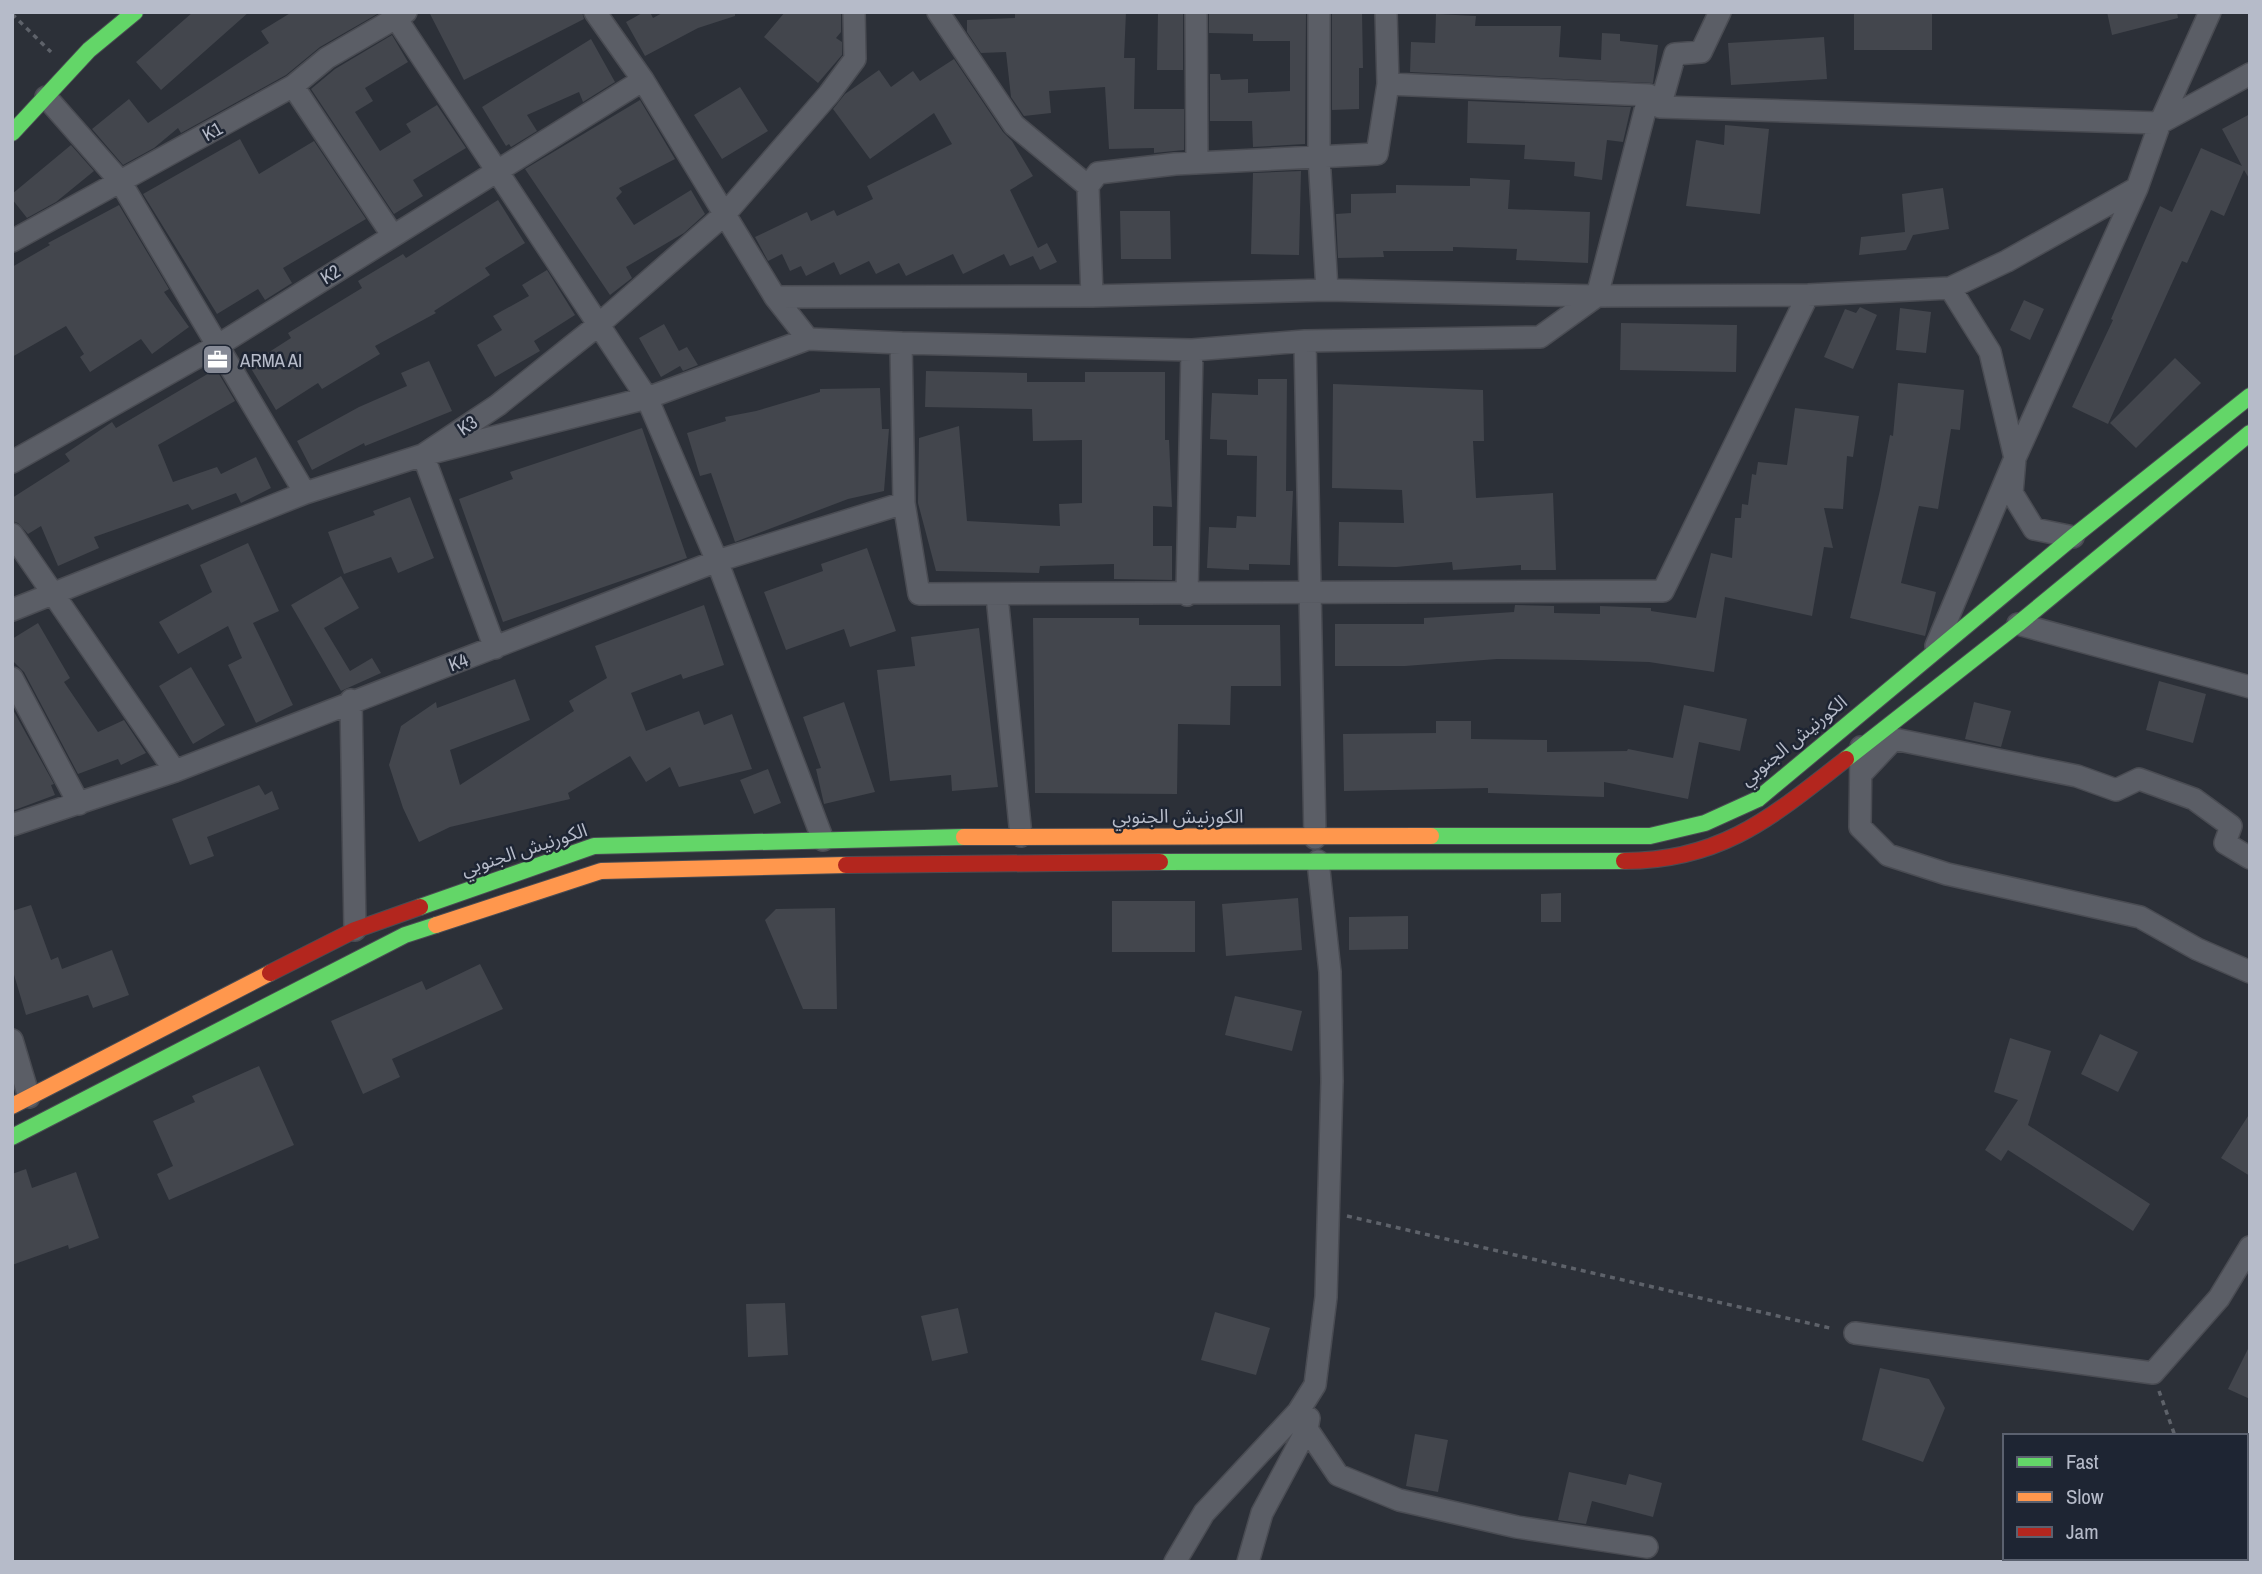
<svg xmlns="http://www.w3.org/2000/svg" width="2262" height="1574" viewBox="0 0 2262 1574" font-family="'Archivo Narrow','Noto Sans Arabic',sans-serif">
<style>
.building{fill:#43464d}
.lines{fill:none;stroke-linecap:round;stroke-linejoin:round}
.street-casing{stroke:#4a4c53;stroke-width:24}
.fast-casing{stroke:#4a4c53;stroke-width:18}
.slow-casing{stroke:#4a4c53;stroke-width:18}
.jam-casing{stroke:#4a4c53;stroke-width:18}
.path{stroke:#5e626a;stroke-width:3.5;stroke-dasharray:5 5;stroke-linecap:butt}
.street{stroke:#5b5e66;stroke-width:21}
.fast{stroke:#63d668;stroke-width:16}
.slow{stroke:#ff974d;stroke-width:16}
.jam{stroke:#b3261e;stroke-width:16}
.labels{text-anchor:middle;stroke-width:5;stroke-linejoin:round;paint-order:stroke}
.street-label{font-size:19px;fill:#b6bbc9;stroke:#1e2533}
.poi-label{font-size:19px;fill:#b6bbc9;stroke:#1e2533;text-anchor:start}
</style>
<rect width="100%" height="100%" fill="#2c3038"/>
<path class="building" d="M193 12H249L161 90 136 62Z
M292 12 379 13 320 47 286 75 181 133 178 128 154 148 123 165 92 129 129 99 148 123 269 43 261 31Z
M429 12H582L584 19 464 80Z
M644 12H650L653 18 664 12H735V16L698 28 645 56 626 22Z
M785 12H841V32L836 38 842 42V55L818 83 764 37Z
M1015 12H1126L1124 58H1135L1134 109H1184V150L1154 153V148L1109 149 1105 87 1049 91 1051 113 1024 116 1011 97 1006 52 981 53 967 32V20L1015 18Z
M1158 12H1183V70H1157Z
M1209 12 1306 14 1305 144 1253 147 1252 121H1210V74H1220L1221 80 1248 79V93L1290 91V41H1253V34L1209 33Z
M1362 12 1363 68H1359V109L1332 110V13Z
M1854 12H1932V50H1854Z
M2107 12H2177L2178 18 2112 35Z
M1436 14 1476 16 1475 26H1561L1559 57 1601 60 1602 33 1620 34V41L1658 45 1653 83 1410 72 1411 42 1435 43Z
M392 35 408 62 365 88 373 101 355 112 380 151 411 132 406 124 437 105 466 148 413 180 423 196 394 214 311 89 335 69Z
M1824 37 1827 79 1731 85 1728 43Z
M591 39 615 82 583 102 579 92 527 115 537 131 511 147 509 144 506 146 482 107Z
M954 59 1003 132 1012 141 1033 176 1010 190 1038 248 1047 243 1057 262 1040 270 1033 256 1010 266 1004 254 963 274 953 254 906 276 899 263 876 274 869 261 840 275 834 262 806 276 801 266 790 271 782 254 768 261 755 237 807 212 811 221 834 210 837 216 873 199 867 186 952 144 934 113 870 159 833 109 845 94 879 70 891 87 913 71 920 81Z
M740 87 768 131 722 159 694 115Z
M640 100 675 159 619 188 622 192 616 198 634 225 691 190 705 214 684 233 626 267 632 278 610 295 525 169Z
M1468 101 1631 107 1623 142 1607 140 1602 180 1574 176 1575 162 1524 159 1525 145 1467 143Z
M2250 114V180L2244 170 2224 216 2211 210 2187 263 2182 261 2108 424 2072 407 2113 320 2111 319 2160 206 2172 212 2201 148 2242 166 2222 129Z
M1725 125 1769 129 1760 214 1686 206 1696 140 1724 145Z
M240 139 259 174 314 141 366 219 283 268 292 283 265 300 258 289 217 314 143 194Z
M71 145 94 171 56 202 27 218 12 199V194Z
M1301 171 1299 255 1251 254 1253 173Z
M1470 178 1510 180 1508 209 1590 212 1588 263 1516 260 1517 249 1453 247V251H1383L1384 257 1338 258 1336 214 1351 213V194L1396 193V185L1470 186Z
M1943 188 1949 229 1913 235 1906 250 1859 255 1861 237 1905 232 1902 194Z
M498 200 525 243 485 268 490 275 434 311 436 313 375 346 380 354 322 389 318 383 276 410 249 365 291 338 288 333 362 288 358 281 403 254 406 258Z
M119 205 169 289 164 292 189 327 152 354 141 339 90 372 80 357 84 354 66 326 12 357V267L50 245 48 243Z
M1120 211H1170L1171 259H1121Z
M547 270 575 315 534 341 540 351 495 377 477 345 502 330 493 316 529 296 522 285Z
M2024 300 2044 309 2030 340 2010 330Z
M1860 307 1877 315 1853 369 1824 357 1845 309 1856 313Z
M1900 308 1931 312 1926 353 1896 350Z
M1621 323 1737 325 1736 372 1620 370Z
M664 324 679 351 687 347 698 365 683 371 680 366 661 377 639 338Z
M2175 358 2201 383 2136 448 2110 423Z
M429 361 452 411 365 446 364 443 312 470 297 441 359 407 407 386 401 373Z
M216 369 235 401 158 445 173 482 217 467 221 474 256 457 271 488 241 503 236 493 192 510 188 504 94 537 99 548 58 566 41 526 28 534 18 523 12 521V498L70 461 65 454 112 422 116 428Z
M926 371 1027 373V382H1085V372H1165V440H1169L1172 507 1153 506V546H1172V580L1114 579V564L1040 566 1039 573 936 571 918 503 919 438 959 426 967 521 1060 526 1059 504 1082 503V440L1033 441 1032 409 925 407Z
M1258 379H1287L1286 491H1293L1290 565 1249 564V570L1207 568 1209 527 1236 528 1237 516 1256 517 1257 456 1227 455V440L1210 439 1212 393 1258 395Z
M1898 383 1964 390 1960 430 1951 429 1938 509 1919 506 1901 583 1936 592 1925 636 1850 618 1880 490 1890 435 1893 436Z
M1333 384 1483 390 1484 441H1473L1476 498 1553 493 1556 570H1521V565L1453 570 1452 562 1396 567 1338 566 1339 522 1404 523 1402 490 1332 488Z
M880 388 882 429H889L884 491 848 499 735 542 711 473 700 476 687 433 726 421 725 417 756 411 820 392V389Z
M1795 408 1859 416 1853 457 1847 456 1843 509 1824 508 1833 548 1824 547 1812 616 1725 597 1714 672 1649 662 1579 660 1497 659 1405 666H1335V624H1424V618L1514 612 1515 605 1554 606V613L1600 614V606L1651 608V611L1696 618 1711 553 1732 558 1735 518H1741L1742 504 1748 505 1752 474 1756 475 1758 462 1787 465Z
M642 428 687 558 503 622 459 499 513 479 510 472Z
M410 497 434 558 398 573 391 557 344 574 328 532 375 515 373 511Z
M248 543 279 611 253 623 293 705 256 723 228 665 242 658 228 626 178 654 159 622 212 592 200 565Z
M867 548 896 631 850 647 844 629 786 650 764 592 823 571 821 564Z
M341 576 359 608 324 628 350 671 372 658 381 673 341 691 291 605Z
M704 605 724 665 683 679 681 674 631 693 646 731 699 711 704 725 732 714 752 769 679 787 670 767 646 782 630 756 568 793 570 799 450 827 419 842 403 808 389 765 401 726 436 702 437 708 515 679 530 720 450 750 460 785 574 711 569 701 607 678 595 646Z
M1033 618H1139V625H1280L1281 686H1231L1230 725 1178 724 1177 794 1035 793Z
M38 623 70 678 64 682 98 732 124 720 146 753 121 765 118 759 78 774 24 672 12 660V639Z
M979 628 998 787 952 791 951 775 890 781 877 670 915 666 911 637Z
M191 667 225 725 193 744 159 686Z
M2159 681 2206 694 2193 743 2146 730Z
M844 702 875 792 824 804 816 769 821 768 803 717Z
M1974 702 2011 711 2001 747 1965 739Z
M1684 705 1747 719 1740 751 1699 742 1688 799 1604 782V797L1488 793V788L1344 791 1343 734 1436 733V721H1471V739L1547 740V752L1627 751 1628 749 1673 758Z
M12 708 54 784 51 785 55 795 12 811Z
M768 769 781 803 754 814 740 780Z
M259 785 265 795 272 791 279 809 207 837 214 856 190 865 172 819Z
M1561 893V922H1541V894Z
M1298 898 1302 950 1226 956 1222 904Z
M1112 901H1195V952H1112Z
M31 905 51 960 58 957 62 969 112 950 129 995 93 1008 88 995 26 1015 12 968V911Z
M835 908 837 1009H803L765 920 776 909Z
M1408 916V949L1349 950V917Z
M480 964 503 1009 392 1059 400 1077 363 1094 331 1021 422 981 426 990Z
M1235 996 1302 1011 1292 1051 1225 1035Z
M2100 1034 2138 1052 2118 1092 2081 1074Z
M2010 1038 2051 1051 2028 1125 2150 1204 2133 1231 2008 1150 2001 1161 1985 1150 2018 1100 1994 1092Z
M259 1066 294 1145 169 1200 157 1174 173 1166 153 1121 195 1102 192 1096Z
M2250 1113V1176L2221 1158Z
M26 1169 32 1188 76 1172 99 1238 69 1249 68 1245 12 1265V1174Z
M785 1303 788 1355 748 1357 746 1304Z
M958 1308 968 1353 932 1361 921 1316Z
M1215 1312 1270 1328 1256 1375 1201 1360Z
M2250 1345V1399L2228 1389Z
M1880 1368 1929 1379 1945 1408 1923 1462 1862 1440Z
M1415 1434 1448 1440 1438 1492 1406 1486Z
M1569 1472 1626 1485 1629 1474 1662 1483 1653 1517 1592 1501 1586 1524 1558 1520Z"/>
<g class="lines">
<defs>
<path id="street" d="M392 12 647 398 717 561 823 840
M595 12 643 80 775 297 808 339 901 343 904 503 919 594 1663 591 1808 295
M938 12 1014 125 1088 186
M1196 12 1197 163
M1319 12V156L1327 290
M1388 84 1649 95 1660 107 2160 123 2250 74
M293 86 393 236
M46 97 120 181 305 493
M1660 107 1675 54 1701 52 1720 12
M12 241 293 86 327 58 406 12
M1950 288 1990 352 2015 458 2012 493 2034 529 2073 537
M1092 296 1088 186 1098 173 1175 164 1377 154 1388 84 1386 12
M775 297 1092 296 1327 290 1597 296 1808 295 1950 288 2007 261 2137 188
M1305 341 1315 838
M901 343 1192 350 1305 341 1540 337 1597 296 1649 95
M12 462 217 346 643 80
M12 534 175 771
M1187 595 1192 350
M997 596 1021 836
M12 610 305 493 423 455 498 405 597 326 725 214 829 94 855 59 854 12
M2018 624 2250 687
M1936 646 2015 458 2137 188 2160 123 2210 12
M495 648 423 455 647 398 808 339
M12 678 79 804
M351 700 355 930
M1861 747 1860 827 1888 855 1947 874 2140 917 2197 949 2250 972
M1862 773 1894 739 2077 776 2116 790 2139 779 2194 799 2231 826 2225 843 2250 858
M12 825 175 771 717 561 904 503
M12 1040 29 1097
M1855 1333 2153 1373 2219 1298 2250 1247
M1307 1429 1338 1475 1399 1500 1517 1527 1647 1547
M1175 1562 1204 1513 1298 1412 1315 1385 1326 1297 1332 1081 1330 972 1318 861
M1248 1562 1262 1513 1307 1429 1309 1418"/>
<path id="fast" d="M12 133 89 50 135 12
M1846 759 2018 624 2250 433
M1431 836H1650L1705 823 1758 799 2073 537 2250 396
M1160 862 1624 861
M420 907 594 846 964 837
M12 1137 405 935 436 925"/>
<path id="slow" d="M964 837 1431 836
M436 925 601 871 846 865
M12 1106 270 973"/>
<path id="jam" d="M1624 861C1722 861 1773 816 1846 759
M846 865 1160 862
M270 973 355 930 420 907"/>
</defs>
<use href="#street" class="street-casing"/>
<use href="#fast" class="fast-casing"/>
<use href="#slow" class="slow-casing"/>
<use href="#jam" class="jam-casing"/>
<path class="path" d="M12 14 51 52
M1347 1216 1834 1329
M2159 1391 2175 1436
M2246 1548 2250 1553"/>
<use href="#street" class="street"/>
<use href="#fast" class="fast"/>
<use href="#slow" class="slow"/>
<use href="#jam" class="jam"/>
</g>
<defs>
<symbol id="office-square" viewBox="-11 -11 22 22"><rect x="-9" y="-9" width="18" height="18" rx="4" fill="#868a96" stroke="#1e2533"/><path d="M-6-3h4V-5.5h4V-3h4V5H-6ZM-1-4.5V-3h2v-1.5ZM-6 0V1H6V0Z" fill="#fff"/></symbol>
</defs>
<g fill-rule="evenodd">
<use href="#office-square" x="200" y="342" width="35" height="35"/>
</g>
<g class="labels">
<g class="street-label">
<text transform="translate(212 131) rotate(-29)" y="7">K1</text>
<text transform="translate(330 274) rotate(-32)" y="7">K2</text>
<text transform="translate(467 425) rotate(-34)" y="7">K3</text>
<text transform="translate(458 662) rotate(-20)" y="7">K4</text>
<text transform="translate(1793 740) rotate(-39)" y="7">الكورنيش الجنوبي</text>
<text x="1178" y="823">الكورنيش الجنوبي</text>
<text transform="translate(524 849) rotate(-18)" y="7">الكورنيش الجنوبي</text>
</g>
<g class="poi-label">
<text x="240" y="367">ARMA AI</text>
</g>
</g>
<rect width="2262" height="1574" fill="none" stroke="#b6bbc9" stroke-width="28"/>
<rect x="2003" y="1434" width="245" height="126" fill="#1e2533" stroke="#5b616f" stroke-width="2"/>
<rect x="2017" y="1457" width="35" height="10" fill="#63d668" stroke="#5b616f" stroke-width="2"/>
<text x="2066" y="1469" font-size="21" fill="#b6bbc9">Fast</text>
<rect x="2017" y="1492" width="35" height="10" fill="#ff974d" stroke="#5b616f" stroke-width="2"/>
<text x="2066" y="1504" font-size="21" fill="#b6bbc9">Slow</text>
<rect x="2017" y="1527" width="35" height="10" fill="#b3261e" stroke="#5b616f" stroke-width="2"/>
<text x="2066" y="1539" font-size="21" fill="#b6bbc9">Jam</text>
</svg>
